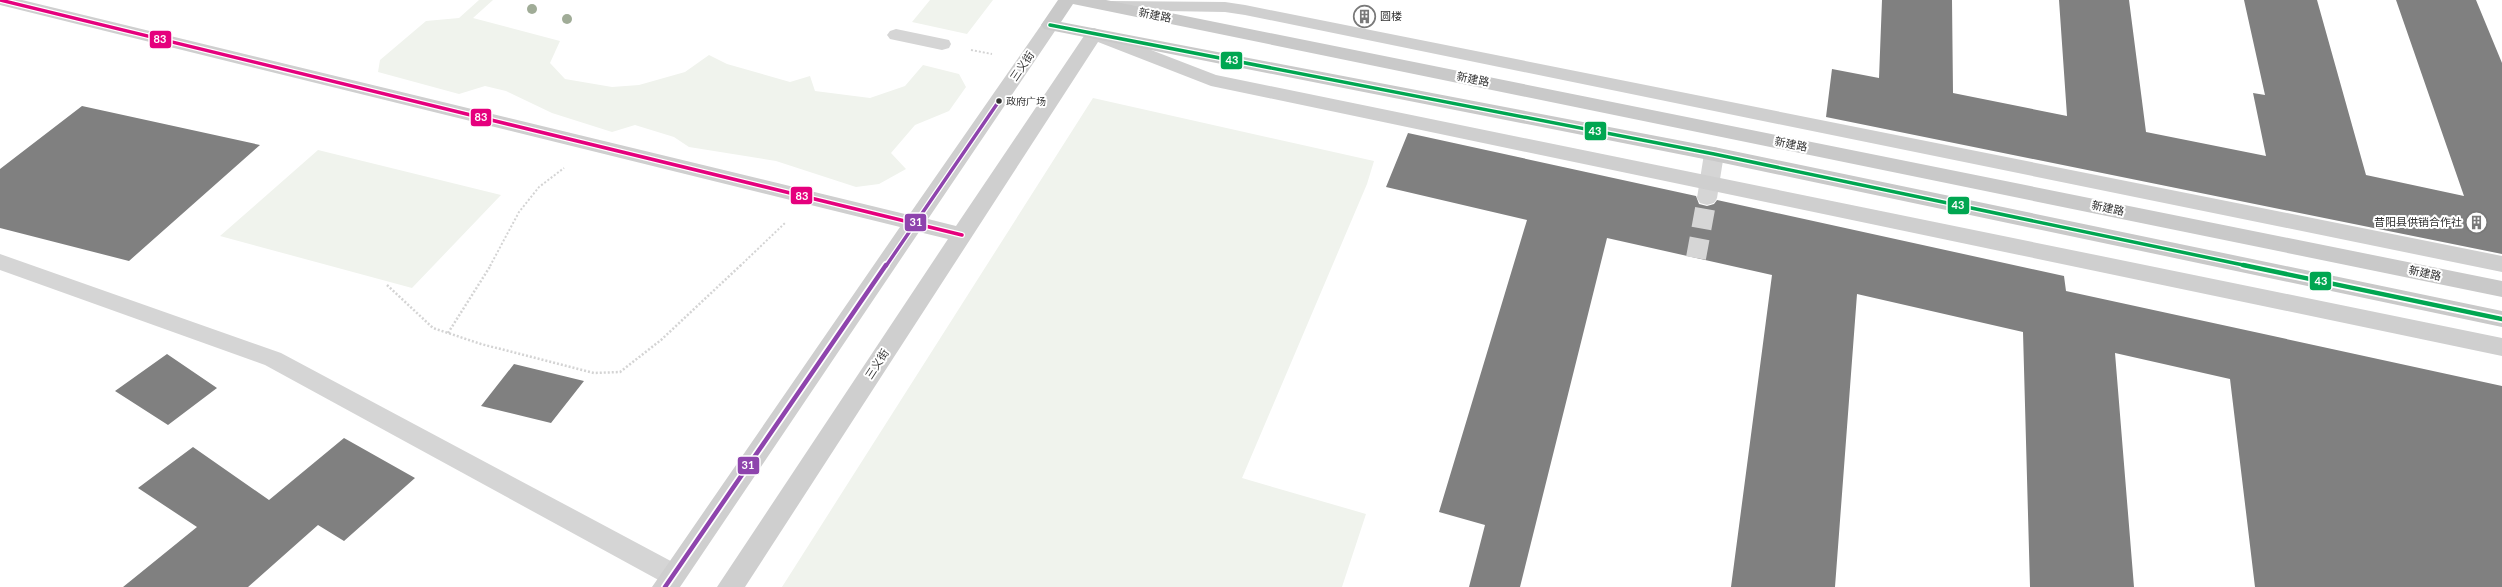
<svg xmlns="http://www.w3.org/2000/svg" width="2502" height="587" viewBox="0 0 2502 587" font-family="Lato,'Noto Sans SC',sans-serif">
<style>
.green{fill:#f0f3ed}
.building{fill:#808080}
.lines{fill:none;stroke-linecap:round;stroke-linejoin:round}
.street-tunnel{stroke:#d6d6d6;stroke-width:20;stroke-dasharray:20 10;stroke-linecap:butt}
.path-far1{stroke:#d4d4d4;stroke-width:2;stroke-dasharray:2 2;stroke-linecap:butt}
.path{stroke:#d4d4d4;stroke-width:2.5;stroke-dasharray:2 2;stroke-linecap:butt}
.street{fill:#d5d5d5;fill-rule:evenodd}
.secondary{fill:#cfcfcf;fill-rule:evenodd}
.primary{fill:#c9c9c9;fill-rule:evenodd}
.bus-1-casing{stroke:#fff;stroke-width:6}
.bus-2-far1-casing{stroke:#fff;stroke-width:6}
.bus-2-casing{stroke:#fff;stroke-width:8}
.bus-3-far1-casing{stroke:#fff;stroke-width:6}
.bus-3-casing{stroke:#fff;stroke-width:8}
.bus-1{stroke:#e5007d;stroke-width:3.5}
.bus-2-far1{stroke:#8e44ad;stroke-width:3.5}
.bus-2{stroke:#8e44ad;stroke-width:4.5}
.bus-3-far1{stroke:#00a651;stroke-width:3.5}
.bus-3{stroke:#00a651;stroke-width:4.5}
.tree{fill:#a0ac97}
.bus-dot{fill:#313131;stroke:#fff;stroke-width:1.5}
.labels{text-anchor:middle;stroke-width:4;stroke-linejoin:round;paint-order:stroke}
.bus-label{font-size:10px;fill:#313131;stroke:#fff;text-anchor:start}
.street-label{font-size:11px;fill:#313131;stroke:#fff}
.poi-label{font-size:11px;fill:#313131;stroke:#fff;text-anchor:start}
.line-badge{stroke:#fff;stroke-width:1.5}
.badge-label{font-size:11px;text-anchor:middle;font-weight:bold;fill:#fff}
</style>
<rect width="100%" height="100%" fill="#fff"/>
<path class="green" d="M479 0H493L473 18 560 41 550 63 565 79 612 87 639 85 685 72 709 55 727 64 790 82 810 76 815 91 870 98 905 86 923 65 959 74 966 87 949 111 915 125 891 153 906 169 879 184 856 187 776 161 689 147 674 137 635 125 612 132 552 113 506 91 485 86 459 94 378 72 380 60 426 21 459 18Z
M930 0H993L967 34 912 22Z
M1093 98 1374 161 1367 184 1242 478 1366 514 1342 587H782Z
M318 150 501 195 412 288 220 236Z"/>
<path class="building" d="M1882 0H1952L1953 93 2067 116 2059 0H2129L2146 132 2266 156 2253 93 2265 95 2244 0H2317L2366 175 2464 196 2396 0H2476L2502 63V254L1826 117 1832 69 1879 78Z
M82 106 260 145 129 261 0 228V169Z
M1408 133 1696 196 1699 204 1707 206 1714 204 1717 200 2064 276 2066 291 2502 386V587H2255L2230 379 2115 353 2134 587H2030L2023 332 1857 294 1835 587H1731L1772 275 1607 238 1520 587H1469L1485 525 1439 512 1527 220 1386 187Z
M167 354 217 388 168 425 115 391Z
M514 364 584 381 551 423 481 406Z
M344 438 415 478 344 541 318 525 248 587H123L197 527 138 488 193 447 269 500Z"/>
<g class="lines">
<path class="street-tunnel" d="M1696 258 1707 198"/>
<path class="path-far1" d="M971 50 992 54
M490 266 519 212 539 187 564 168
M740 266 785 223"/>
<path class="path" d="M387 285 433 328 481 344 594 373 620 372 661 340 741 265
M448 333 491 265"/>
<path class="street" d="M896 29 949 40 951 44 949 48 942 50 890 39 887 35 890 31Z
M1714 147 1721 149 1724 154 1717 198 1714 203 1707 205 1700 203 1697 198 1704 154 1707 149Z
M0 254 281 353 682 567 686 575 682 583 673 586 664 583 265 365 0 270Z"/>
<path class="secondary" d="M0 0H22L909 215 1044 21H1056L1059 25 928 219 956 226 1088 30 1094 28 1216 75 2502 338V356L1211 86 1098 42 745 587H717L948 239 919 232 680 587H652L900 227 0 5Z
M1111 1 1225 2 1245 5 2502 256V272L1245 15 1225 12 1105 10 1102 6 1105 2Z"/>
<path class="primary" d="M1058 0H1106L2502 281V297L1073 4 1061 22 1714 147 2502 311V327L1714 161 1044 29 1041 25Z"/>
<defs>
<path id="bus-1" d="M0 0 962 235"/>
<path id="bus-2-far1" d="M886 266 999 101"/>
<path id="bus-2" d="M665 587 886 265"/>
<path id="bus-3-far1" d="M1050 25 1714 154 2248 266"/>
<path id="bus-3" d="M2243 265 2502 319"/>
</defs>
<use href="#bus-1" class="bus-1-casing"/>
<use href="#bus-2-far1" class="bus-2-far1-casing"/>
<use href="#bus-2" class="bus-2-casing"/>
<use href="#bus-3-far1" class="bus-3-far1-casing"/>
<use href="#bus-3" class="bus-3-casing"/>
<use href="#bus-1" class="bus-1"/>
<use href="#bus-2-far1" class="bus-2-far1"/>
<use href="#bus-2" class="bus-2"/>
<use href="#bus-3-far1" class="bus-3-far1"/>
<use href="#bus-3" class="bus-3"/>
</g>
<g class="tree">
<circle cx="532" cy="9" r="5"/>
<circle cx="567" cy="19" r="5"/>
</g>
<defs>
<symbol id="building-ring" viewBox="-11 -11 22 22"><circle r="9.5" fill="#fff" stroke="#797979" stroke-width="1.5"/><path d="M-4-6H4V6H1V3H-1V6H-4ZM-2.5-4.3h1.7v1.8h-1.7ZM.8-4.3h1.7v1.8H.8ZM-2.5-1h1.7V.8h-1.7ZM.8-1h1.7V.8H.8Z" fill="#797979"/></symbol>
</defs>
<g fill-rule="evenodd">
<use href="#building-ring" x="1352" y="4" width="25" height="25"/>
<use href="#building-ring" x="2464" y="210" width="25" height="25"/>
</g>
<circle class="bus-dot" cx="999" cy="101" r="3.5"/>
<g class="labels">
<g class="bus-label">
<text x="1006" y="105">政府广场</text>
</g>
<g class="street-label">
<text transform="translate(1155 15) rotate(11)" y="4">新建路</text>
<text transform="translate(1022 66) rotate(-56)" y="4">三义街</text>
<text transform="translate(1473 79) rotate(11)" y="4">新建路</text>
<text transform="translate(1791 144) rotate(11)" y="4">新建路</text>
<text transform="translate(2108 208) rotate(12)" y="4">新建路</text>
<text transform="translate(2425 273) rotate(12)" y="4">新建路</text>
<text transform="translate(877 364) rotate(-57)" y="4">三义街</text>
</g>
<g class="poi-label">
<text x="1380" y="20">圆楼</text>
<text x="2462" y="226" text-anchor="end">昔阳县供销合作社</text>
</g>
</g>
<g class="line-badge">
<rect x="149" y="30" width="23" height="19" rx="4" fill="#e5007d"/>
<rect x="1220" y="51" width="23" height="19" rx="4" fill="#00a651"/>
<rect x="470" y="108" width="22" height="19" rx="4" fill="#e5007d"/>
<rect x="1584" y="121" width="23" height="20" rx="4" fill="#00a651"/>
<rect x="790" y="186" width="23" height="19" rx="4" fill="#e5007d"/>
<rect x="1947" y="196" width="23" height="19" rx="4" fill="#00a651"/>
<rect x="904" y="213" width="23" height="19" rx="4" fill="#8e44ad"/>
<rect x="2309" y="271" width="23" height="20" rx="4" fill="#00a651"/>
<rect x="737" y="456" width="23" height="19" rx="4" fill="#8e44ad"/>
</g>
<g class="badge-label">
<text x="160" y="43">83</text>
<text x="1232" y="64">43</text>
<text x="481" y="121">83</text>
<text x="1595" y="135">43</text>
<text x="802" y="200">83</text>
<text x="1958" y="209">43</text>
<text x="916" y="226">31</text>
<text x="2321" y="285">43</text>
<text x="748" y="469">31</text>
</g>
</svg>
